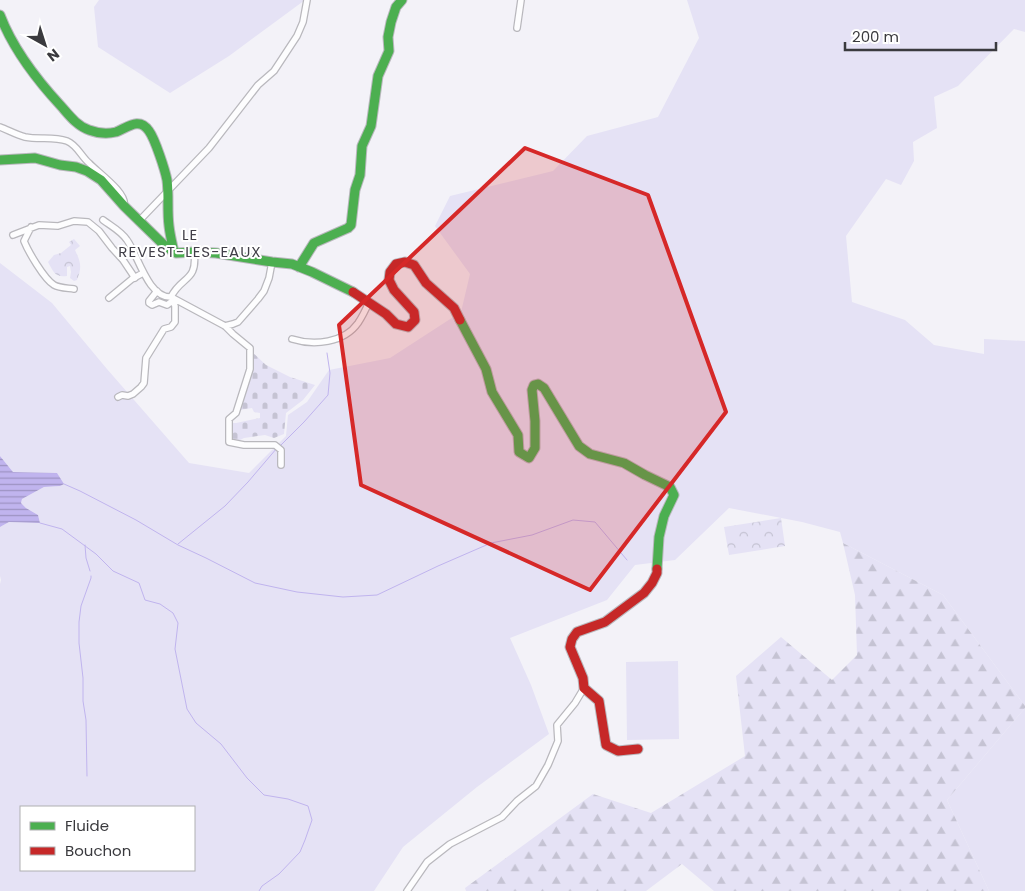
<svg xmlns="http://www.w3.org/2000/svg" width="1025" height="891" viewBox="0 0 1025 891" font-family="Poppins,sans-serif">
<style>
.grass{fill:#e5e2f5;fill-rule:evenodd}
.forest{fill:url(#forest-firs)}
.cemetery{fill:url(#cemetery-stones)}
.park{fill:url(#park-crowns)}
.water{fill:url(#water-rules)}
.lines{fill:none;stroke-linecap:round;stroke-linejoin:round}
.stream{stroke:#c0b4ee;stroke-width:1}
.street-casing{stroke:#b9b8bd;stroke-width:8}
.fast-casing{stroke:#b9b8bd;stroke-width:11}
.jam-casing{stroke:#b9b8bd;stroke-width:11}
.street{stroke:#fdfdfe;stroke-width:5.5}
.fast{stroke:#4caf50;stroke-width:9}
.jam{stroke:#c62828;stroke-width:9}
.marked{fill:#d62828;fill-opacity:0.2;stroke:#d62828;stroke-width:4;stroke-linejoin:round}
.labels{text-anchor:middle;stroke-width:4;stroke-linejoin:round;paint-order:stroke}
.quarter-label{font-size:15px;letter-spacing:1px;fill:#413f48;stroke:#fff}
</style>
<defs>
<pattern id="forest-firs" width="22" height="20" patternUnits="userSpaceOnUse" patternTransform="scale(1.25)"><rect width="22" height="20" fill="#e5e2f5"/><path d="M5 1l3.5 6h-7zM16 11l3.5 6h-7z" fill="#c5c3d3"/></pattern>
<pattern id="cemetery-stones" width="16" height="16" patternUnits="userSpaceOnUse" patternTransform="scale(1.25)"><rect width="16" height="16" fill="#e5e2f5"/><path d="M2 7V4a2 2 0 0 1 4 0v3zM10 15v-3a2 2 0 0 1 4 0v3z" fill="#c5c3d3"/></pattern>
<pattern id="park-crowns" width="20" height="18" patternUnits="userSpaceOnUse" patternTransform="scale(1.25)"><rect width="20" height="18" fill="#e5e2f5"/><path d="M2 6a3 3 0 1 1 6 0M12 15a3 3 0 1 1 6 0" fill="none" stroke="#c5c3d3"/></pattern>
<pattern id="water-rules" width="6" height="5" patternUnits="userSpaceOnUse" patternTransform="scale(1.25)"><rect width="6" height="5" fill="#c0b4ee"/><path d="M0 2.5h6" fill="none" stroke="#9d93c2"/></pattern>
</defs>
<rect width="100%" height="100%" fill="#f3f2f8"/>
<path class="grass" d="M99 0H305L229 56 170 93 98 47 94 7Z
M687 0H1025V32L1014 29 958 86 934 97 937 128 913 142 914 161 901 185 886 179 846 236 852 302 905 320 934 345 984 354V339L1025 341V706L943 595 843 543 840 532 802 522 729 508 675 560 635 565 607 600 510 638 531 685 549 734 477 787 403 847 374 891H0V584L1 580 0 576V527L9 522 40 523 38 515 26 508 21 503 22 499 44 487 60 486 57 473 13 472 0 456V263L52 303 107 369 189 463 249 473 286 436 288 415 307 402 329 370 390 358 461 312 470 274 435 226 450 196 553 171 587 136 658 117 699 38ZM21 807H194V870H21Z
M678 661 679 739 627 740 626 662Z
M1025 708V891H989L947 800Z"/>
<path class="forest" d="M843 543 943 595 1025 706V708L947 800 989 891H714L682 864 646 891H466L465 888 593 794 651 813 745 756 736 676 781 637 832 680 857 655 855 595Z"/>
<path class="cemetery" d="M252 352 266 365 290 377 315 385 303 400 286 413 284 434 274 438 265 435 244 438 238 441 231 440 230 423H236L260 418V413L254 412 252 408 239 410Z"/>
<path class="park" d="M74 239 80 246 75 250C81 263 82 267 77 280L74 281 70 278 71 272 70 266 67 267V276C55 278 53 271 48 262L54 255 61 253 71 245 69 242Z
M781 518 785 546 729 555 724 527Z"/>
<path class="water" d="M0 456 13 472 57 473 64 484 60 486 44 487 22 499 21 503 26 508 38 515 40 523 9 522 0 527Z"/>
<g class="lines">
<path class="stream" d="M280 446 304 422 328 395 330 373 327 353
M64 484 80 491 136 520 178 545 206 558 255 583 297 592 343 597 377 595 438 566 491 543 532 535 573 520 595 522 627 560
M40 523 62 529 96 554 113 571 139 583 145 600 160 604 173 613 178 623 175 649 187 709 196 723 221 744 247 778 264 795 288 799 308 806 312 820 305 840 300 852 279 874 262 886 259 891
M178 544 225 506 248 482 277 448
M85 545 86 558 90 571
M87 776 86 720 83 701V678L79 643V622L81 606 91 578V576"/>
<defs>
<path id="street" d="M517 28 521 0
M0 127C8 130 17 135 25 137 39 140 53 136 67 141 77 145 81 156 89 163 97 172 128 193 124 206
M103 220C111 226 121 231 127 240 138 255 148 298 171 297L225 326 233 334 250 348V369L236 413 229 419V442L244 445H275L281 450V465
M139 221 209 148 258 85 274 71 297 36 303 22 307 0
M31 227 24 241C28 251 44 279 54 285 59 288 67 288 74 289
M13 235 39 225 58 226 74 221 88 222 99 231 112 248 123 260 135 278
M157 291 149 301V303L152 305 159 302 167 305 171 302 173 300
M171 297C181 276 198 282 194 252
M109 298 132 279 143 273
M225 326 233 324 238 322 258 299 264 291 269 278 272 262
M292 339C314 346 344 343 358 323 362 317 366 309 369 302
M118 397 122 395 128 396 133 394 141 387 144 383 146 358 164 329 171 327 175 322V306L171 297
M407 891 427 862 450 844 502 817 517 801 536 786 548 765 558 741 557 725 575 703 584 688"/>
<path id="fast" d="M0 15C13 49 36 79 61 106 69 115 77 126 89 130 97 133 108 134 116 132 127 128 139 116 149 131 155 139 165 170 167 180 169 195 167 211 169 226 170 235 172 243 174 252
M0 160 35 158 60 165 76 167 87 171 101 180 124 206 166 247 176 253 194 252 216 253 272 262 292 264 312 272 353 292
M299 267 314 243 348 228 351 225 355 190 360 175 362 146 371 126 378 76 389 51 388 37 391 22 396 7 402 0
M460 320 486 369 492 392 518 435 519 452 529 458 535 448V421L532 390 534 385 538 384 544 388 579 446 590 454 624 463 645 475 670 487 674 495 664 516 659 537 657 569"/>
<path id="jam" d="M353 292 386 314 396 324 408 327 415 320 414 312 394 290 389 280 390 272 396 264 405 262 414 265 426 283 454 308 460 320
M638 749 618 751 606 745 599 701 584 688 583 678 570 647 572 639 577 632 605 622 644 593 652 583 657 573V569"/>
</defs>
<use href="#street" class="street-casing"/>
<use href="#fast" class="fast-casing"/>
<use href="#jam" class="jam-casing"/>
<use href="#street" class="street"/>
<use href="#fast" class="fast"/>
<use href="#jam" class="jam"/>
</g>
<path class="marked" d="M525 148 648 195 726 412 590 590 361 485 339 325Z"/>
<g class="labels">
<g class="quarter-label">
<text x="190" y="240">LE<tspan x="190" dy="17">REVEST-LES-EAUX</tspan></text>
</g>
</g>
<rect x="20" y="806" width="175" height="65" fill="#ffffff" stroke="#b0b0b2"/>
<rect x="30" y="822" width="25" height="8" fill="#4caf50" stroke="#b0b0b2"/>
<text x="65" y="831" font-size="15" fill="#3a3a3e">Fluide</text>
<rect x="30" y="847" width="25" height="8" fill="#c62828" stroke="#b0b0b2"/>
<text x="65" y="856" font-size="15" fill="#3a3a3e">Bouchon</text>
<g transform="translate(45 45) rotate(141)" stroke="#ffffff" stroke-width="4" paint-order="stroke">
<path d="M0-4L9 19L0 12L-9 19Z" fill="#3a3a3e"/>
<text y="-8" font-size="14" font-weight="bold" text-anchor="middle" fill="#3a3a3e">N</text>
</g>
<path d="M845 42v8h151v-8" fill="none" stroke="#3a3a3e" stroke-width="2.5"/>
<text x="852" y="42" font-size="15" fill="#3a3a3e" stroke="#ffffff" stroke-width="4" paint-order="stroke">200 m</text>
</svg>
